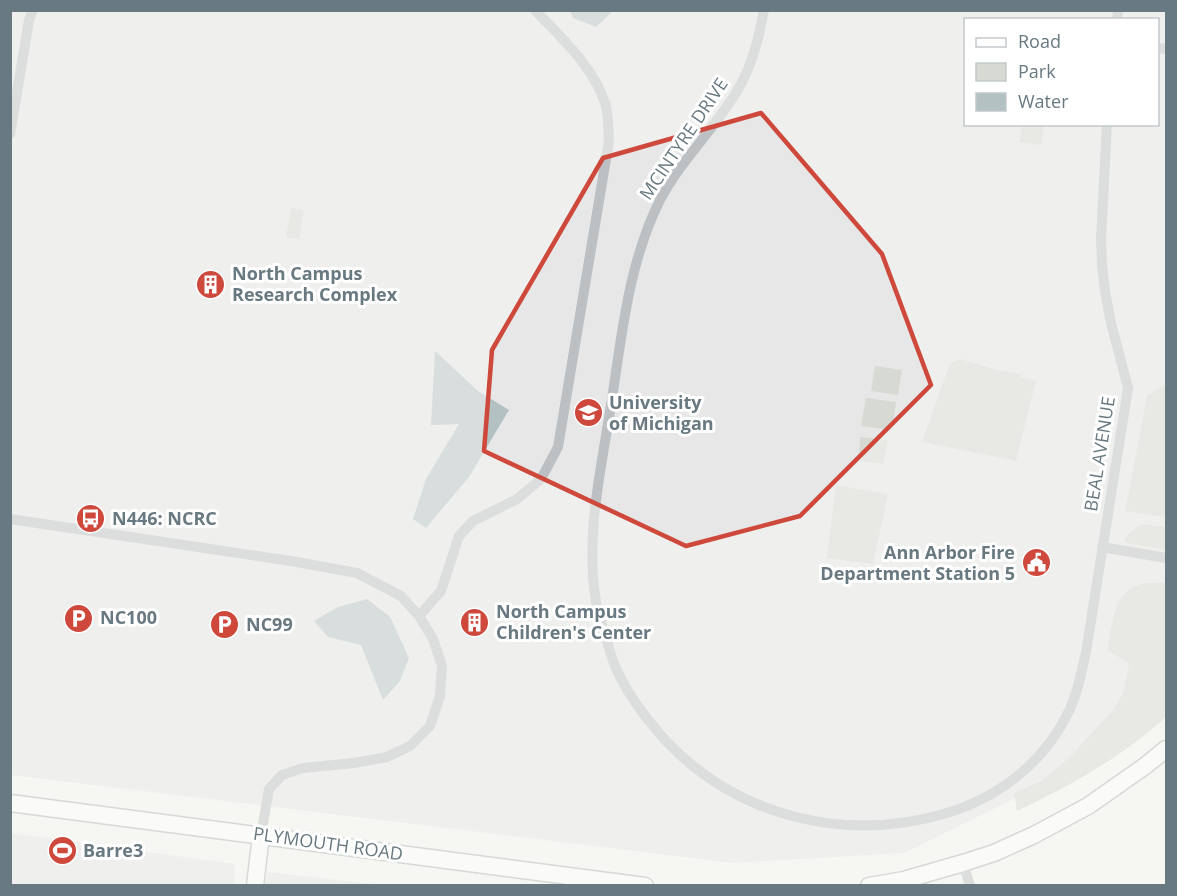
<svg xmlns="http://www.w3.org/2000/svg" width="1177" height="896" viewBox="0 0 1177 896" font-family="'Open Sans',sans-serif">
<style>
.built{fill:#e7e7e7;fill-rule:evenodd}
.green{fill:#d7dad3}
.water{fill:#b4c1c3}
.lines{fill:none;stroke-linecap:round;stroke-linejoin:round}
.major-casing{stroke:#b0b5b7;stroke-width:19}
.minor{stroke:#bcc0c3;stroke-width:10}
.major{stroke:#fff;stroke-width:16}
.marked{fill:none;stroke:#ce483b;stroke-width:4.5;stroke-linejoin:round}
.labels{text-anchor:middle;stroke-width:6;stroke-linejoin:round;paint-order:stroke}
.street-label{font-size:18px;fill:#697981;stroke:#fff}
.poi-label{font-size:18px;font-weight:bold;fill:#697981;stroke:#fff;text-anchor:start}
</style>
<rect width="100%" height="100%" fill="#f6f6f3"/>
<path class="built" d="M11 11H1166V702L1087 763 904 853 733 863 11 775ZM966 20H1158V124H966Z
M11 833 235 864 234 885H11Z
M267 872 381 885H265Z"/>
<path class="green" d="M1022 125H1044L1041 145 1019 142Z
M291 208 304 210 299 239 286 237Z
M960 359 1000 371 1021 374V377L1036 381 1016 461 922 442 950 363Z
M875 366 902 370 898 395 871 391Z
M1166 384V517L1125 511 1147 396Z
M866 398 896 402 892 430 861 426Z
M860 437 888 440 883 464 859 461Z
M836 485 888 494 873 564 827 558Z
M1141 524 1166 527V550L1131 544 1124 541 1128 534Z
M1166 583V717C1122 757 1070 786 1017 811L1014 793 1041 781 1069 758 1113 710 1123 693 1129 664 1108 650C1111 628 1113 593 1138 585 1146 582 1158 583 1166 583Z"/>
<path class="water" d="M570 11V10L613 11 596 27 573 18Z
M435 351 478 391 509 410 469 477 426 528 413 519 426 479 459 424 431 425Z
M367 599 390 617 409 658 400 681 383 700 361 645 328 637 314 621 338 607Z"/>
<g class="lines">
<defs>
<path id="major" d="M10 803 645 886
M255 886 261 835
M869 886 904 880 963 863 994 853 1034 835 1088 806 1145 766 1166 749"/>
</defs>
<use href="#major" class="major-casing"/>
<path class="minor" d="M764 10C759 37 753 62 740 86 717 127 682 158 660 200 628 264 622 335 611 405 601 470 585 536 596 602 598 613 602 624 605 634 608 645 611 656 615 666 627 694 646 719 667 742 740 818 847 843 947 813 999 797 1042 764 1067 715 1077 696 1081 674 1086 652L1128 388 1111 323 1105 291 1102 265 1101 238 1107 124
M1117 20 1118 10
M1158 48 1166 49
M10 134 29 20 33 10
M10 519 291 561 357 573 401 596 419 616 433 639 442 666 440 696 430 726 410 746 387 757 354 763 303 768 282 775 269 789 261 835
M1102 547 1166 558
M419 616 441 591 459 536 473 521 517 499 541 479 558 447 609 141C608 129 609 114 605 103 593 66 561 38 535 10
M963 863 970 886"/>
<use href="#major" class="major"/>
</g>
<path d="M0 0H1177V896H0ZM761 113 882 254 931 385 800 516 686 546 484 451 492 350 603 158Z" fill="#f6f6f3" fill-opacity=".55" fill-rule="evenodd"/>
<path class="marked" d="M761 113 882 254 931 385 800 516 686 546 484 451 492 350 603 158Z"/>
<defs>
<symbol id="building-disc" viewBox="-11 -11 22 22"><circle r="9.5" fill="#ce483b" stroke="#fff"/><path d="M-4-6H4V6H1V3H-1V6H-4ZM-2.5-4.3h1.7v1.8h-1.7ZM.8-4.3h1.7v1.8H.8ZM-2.5-1h1.7V.8h-1.7ZM.8-1h1.7V.8H.8Z" fill="#fff"/></symbol>
<symbol id="university-disc" viewBox="-11 -11 22 22"><circle r="9.5" fill="#ce483b" stroke="#fff"/><path d="M0-5L7-2L0 1L-7-2ZM-4 1L0 2.5L4 1V4Q0 6-4 4Z" fill="#fff"/></symbol>
<symbol id="bus-disc" viewBox="-11 -11 22 22"><circle r="9.5" fill="#ce483b" stroke="#fff"/><path d="M-5-6H5V4H4V6H2V4H-2V6H-4V4H-5ZM-3.5-4V0h7V-4ZM-3.5 1.2v1.5H-2V1.2ZM2 1.2v1.5H3.5V1.2Z" fill="#fff"/></symbol>
<symbol id="civic-disc" viewBox="-11 -11 22 22"><circle r="9.5" fill="#ce483b" stroke="#fff"/><path d="M-.6-6.5H3V-4.5H.6V-3L4-1V1h2V6H-6V1h2V-1L-.6-3ZM-1.2 2.5V6h2.4V2.5Z" fill="#fff"/></symbol>
<symbol id="parking-disc" viewBox="-11 -11 22 22"><circle r="9.5" fill="#ce483b" stroke="#fff"/><path d="M-3.5-5.5H1a3.5 3.5 0 0 1 0 7H-1V5.5H-3.5ZM-1-3.4V-.6H.8a1.4 1.4 0 0 0 0-2.8Z" fill="#fff"/></symbol>
<symbol id="stadium-disc" viewBox="-11 -11 22 22"><circle r="9.5" fill="#ce483b" stroke="#fff"/><path d="M0-5a6.5 5 0 1 0 0 10a6.5 5 0 1 0 0-10ZM-3.5-1.8h7v3.6h-7Z" fill="#fff"/></symbol>
</defs>
<g fill-rule="evenodd">
<use href="#building-disc" x="194" y="268" width="33" height="33"/>
<use href="#university-disc" x="572" y="396" width="33" height="33"/>
<use href="#bus-disc" x="74" y="502" width="33" height="33"/>
<use href="#civic-disc" x="1020" y="546" width="33" height="33"/>
<use href="#parking-disc" x="62" y="602" width="33" height="33"/>
<use href="#building-disc" x="458" y="606" width="33" height="33"/>
<use href="#parking-disc" x="208" y="608" width="33" height="33"/>
<use href="#stadium-disc" x="46" y="834" width="33" height="33"/>
</g>
<g class="labels">
<g class="street-label">
<text transform="translate(684 139) rotate(-56)" y="6">MCINTYRE DRIVE</text>
<text transform="translate(1100 454) rotate(-81)" y="6">BEAL AVENUE</text>
<text transform="translate(328 844) rotate(8)" y="6">PLYMOUTH ROAD</text>
</g>
<g class="poi-label">
<text x="232" y="280">North Campus<tspan x="232" dy="21">Research Complex</tspan></text>
<text x="609" y="409">University<tspan x="609" dy="21">of Michigan</tspan></text>
<text x="112" y="525">N446: NCRC</text>
<text x="1015" y="559" text-anchor="end">Ann Arbor Fire<tspan x="1015" dy="21">Department Station 5</tspan></text>
<text x="496" y="618">North Campus<tspan x="496" dy="21">Children's Center</tspan></text>
<text x="100" y="624">NC100</text>
<text x="246" y="631">NC99</text>
<text x="83" y="857">Barre3</text>
</g>
</g>
<rect width="1177" height="896" fill="none" stroke="#697981" stroke-width="24"/>
<rect x="964" y="18" width="195" height="108" fill="#ffffff" stroke="#c3c9cd" stroke-width="1.5"/>
<rect x="976" y="38" width="30" height="9" fill="#ffffff" stroke="#c3c9cd" stroke-width="1.5"/>
<text x="1018" y="48" font-size="18" fill="#697981">Road</text>
<rect x="976" y="63" width="30" height="18" fill="#d7dad3" stroke="#c3c9cd" stroke-width="1.5"/>
<text x="1018" y="78" font-size="18" fill="#697981">Park</text>
<rect x="976" y="93" width="30" height="18" fill="#b4c1c3" stroke="#c3c9cd" stroke-width="1.5"/>
<text x="1018" y="108" font-size="18" fill="#697981">Water</text>
</svg>
